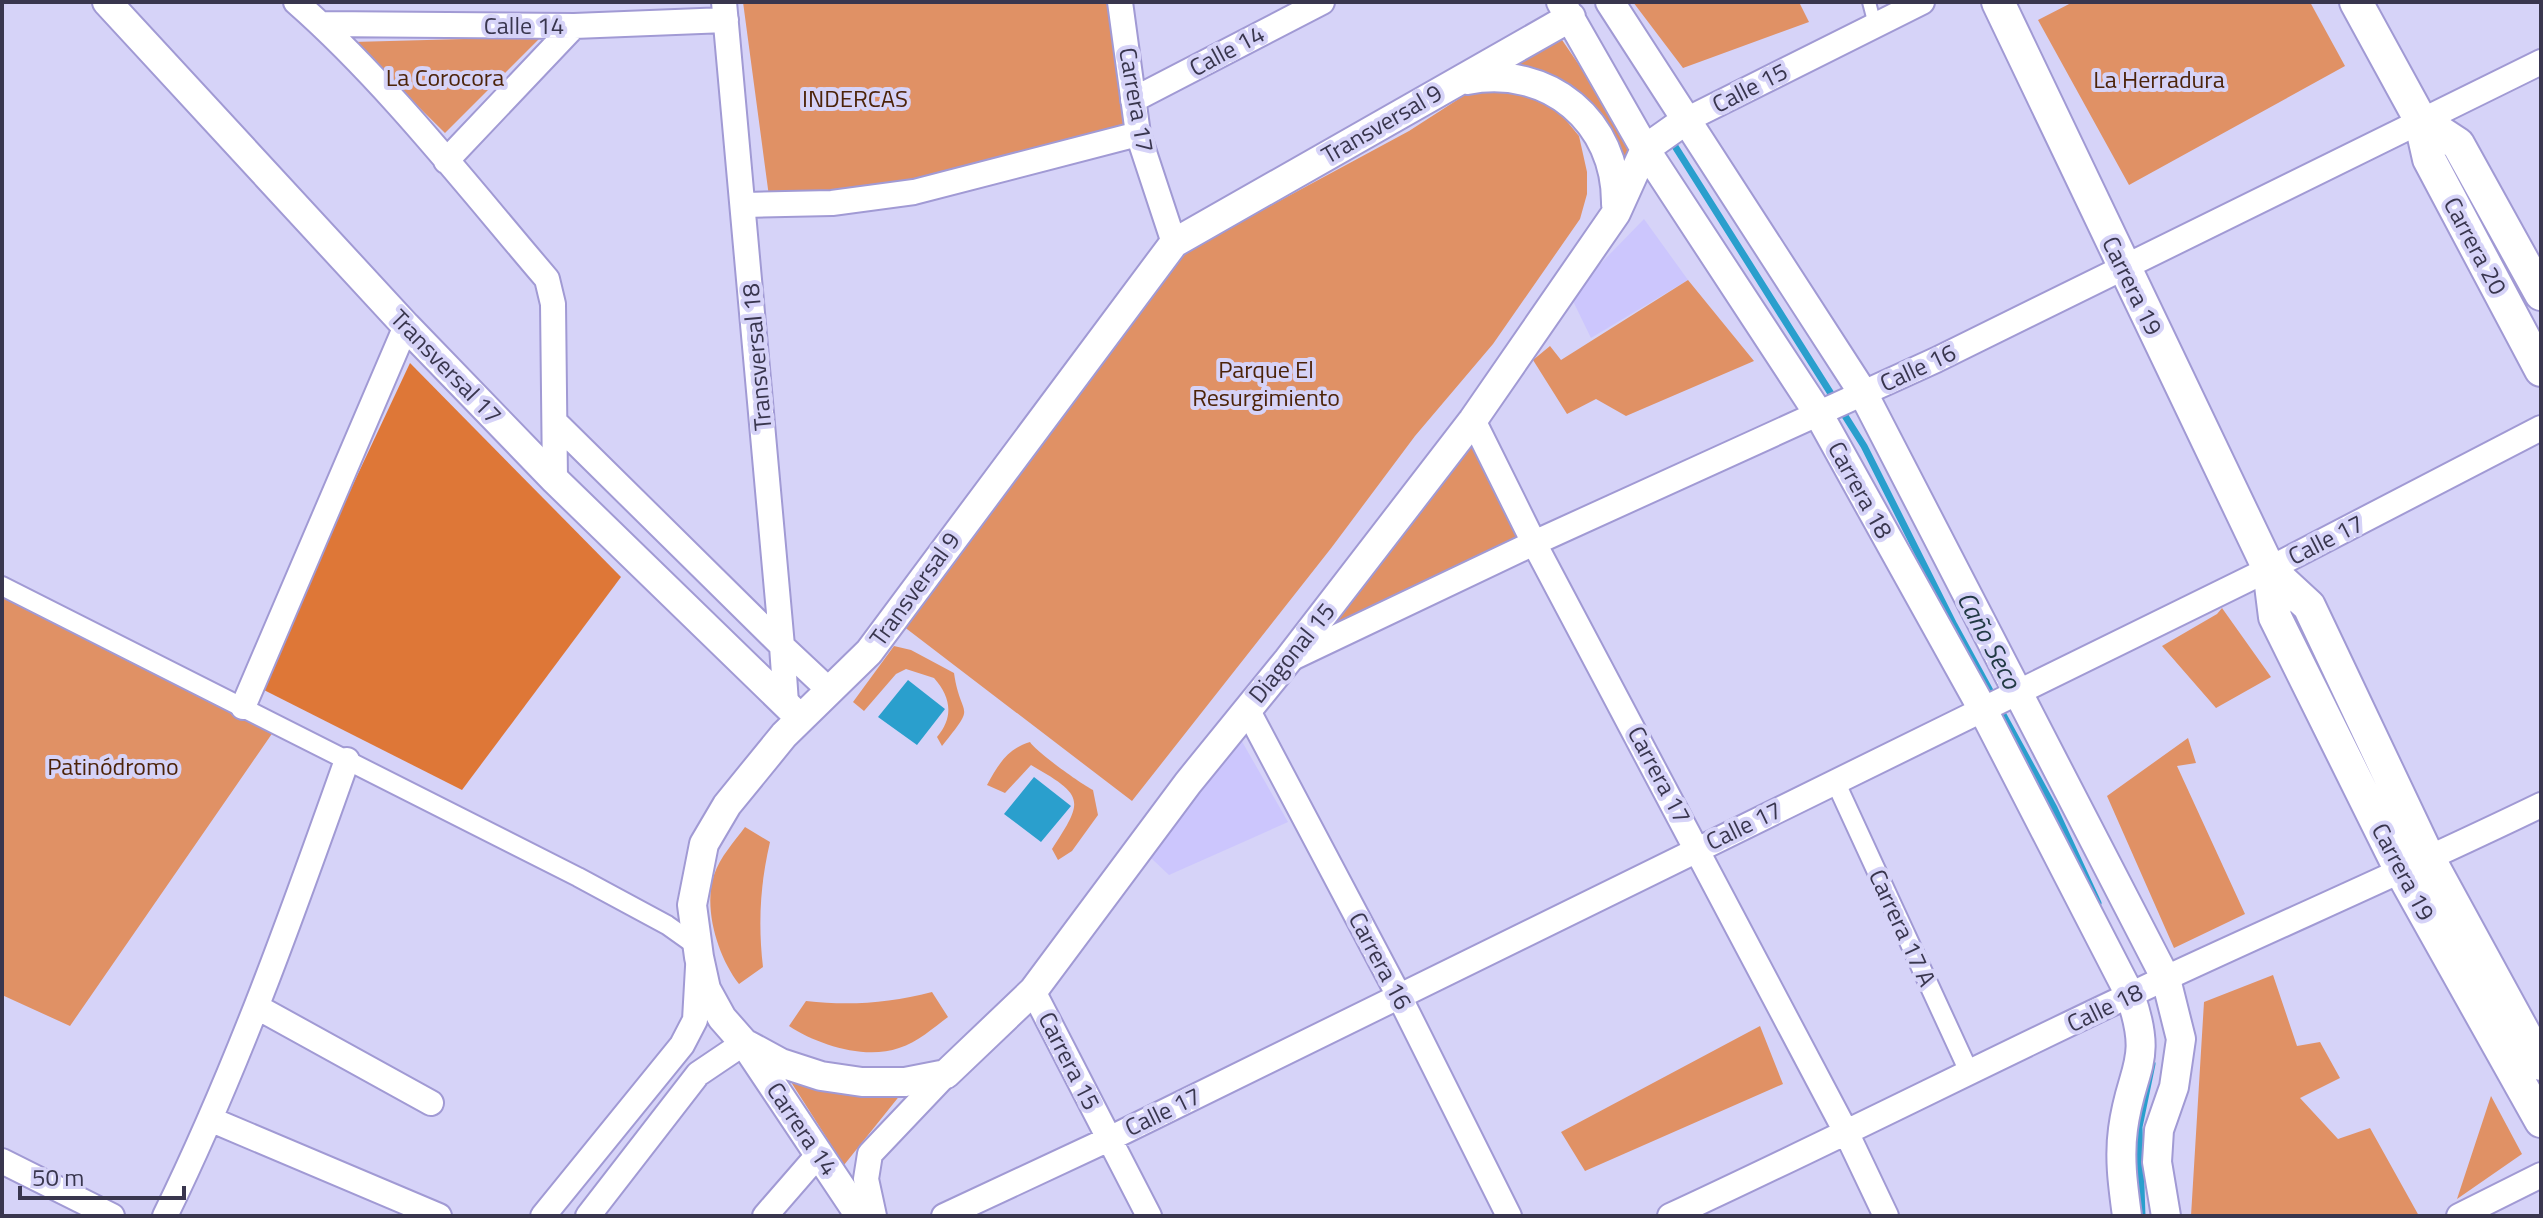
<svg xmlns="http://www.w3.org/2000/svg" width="2543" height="1218" viewBox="0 0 2543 1218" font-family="'Titillium Web',sans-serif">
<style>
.built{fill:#ccc6fd}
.green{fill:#e09165}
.forest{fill:#de7737}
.water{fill:#2a9fcd}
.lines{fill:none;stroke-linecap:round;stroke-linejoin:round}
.stream{stroke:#2a9fcd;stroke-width:7}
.service-casing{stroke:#a19ad4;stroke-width:16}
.pedestrian-casing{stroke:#a19ad4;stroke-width:22}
.minor-casing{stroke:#a19ad4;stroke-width:28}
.tertiary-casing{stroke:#a19ad4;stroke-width:32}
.secondary-casing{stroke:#a19ad4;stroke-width:36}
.service{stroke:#fff;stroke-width:12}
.pedestrian{stroke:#fff;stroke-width:18}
.minor{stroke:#fff;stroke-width:24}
.tertiary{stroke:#fff;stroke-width:28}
.secondary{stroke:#fff;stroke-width:32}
.labels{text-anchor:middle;stroke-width:8;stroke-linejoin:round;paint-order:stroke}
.street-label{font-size:24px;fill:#39364e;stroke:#d6d3f8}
.park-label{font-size:24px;fill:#4c2309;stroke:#d6d3f8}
.water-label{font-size:26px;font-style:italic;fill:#213944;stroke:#d6d3f8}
</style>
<rect width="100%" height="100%" fill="#d6d3f8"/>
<path class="built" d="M1644 219 1688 280 1591 338 1570 295Z
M1236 731 1288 822 1169 875 1151 858Z"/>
<path class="green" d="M743 2H1108L1126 140 914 191 770 204Z
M1633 2H1799L1809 22 1683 68Z
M2073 2H2310L2345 66 2129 185 2038 20Z
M541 37 445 133 353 42Z
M1560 37 1633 144 1625 173C1614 118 1565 77 1512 64Z
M1524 90 1556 108 1579 136 1587 172V194L1580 219 1493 344 1415 436 1332 547 1132 801 903 626 954 564 1150 288 1183 253 1409 131 1471 91Z
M1688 280 1754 361 1626 416 1596 399 1567 414 1533 360 1550 346 1561 360Z
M1475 442 1523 537 1332 625Z
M2 586 278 725 70 1026 2 995Z
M2222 608 2271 677 2216 708 2162 646 2217 614Z
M894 646 911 650 954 673C961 721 978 701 942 746L937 737C954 717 951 697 934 678L906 669 896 674 864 711 853 702Z
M2188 738 2196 763 2177 766 2245 914 2174 948 2107 796Z
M1030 742C1035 751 1081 784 1093 790L1098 815 1072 851 1058 860 1052 849C1084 800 1085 796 1031 765L1005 793 987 785C998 765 1007 749 1030 742Z
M745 827 770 842C760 885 758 924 763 967L739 984C718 957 703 909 714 875 720 857 734 842 745 827Z
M2273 975 2297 1046 2320 1042 2340 1078 2300 1098 2338 1139 2370 1128 2419 1216H2191L2204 1002Z
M932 992 948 1017C933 1028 918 1042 899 1048 865 1060 818 1045 789 1026L806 1001C850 1006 889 1003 932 992Z
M1760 1026 1783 1084 1585 1171 1561 1132Z
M791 1082 901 1094 844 1165Z
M2491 1096 2522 1154 2457 1199Z"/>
<path class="forest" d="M410 363 621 577 462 790 258 687Z"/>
<path class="water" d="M908 680 945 709 917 745 878 717Z
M1034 777 1071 806 1041 842 1004 814Z"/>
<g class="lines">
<path class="stream" d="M1671 140 1864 446 1954 625 2054 808 2098 903
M2142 1216 2139 1127 2152 1064"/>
<defs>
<path id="service" d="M1869 2 1875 25"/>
<path id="pedestrian" d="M2 586 578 877 667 925 698 947
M1835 781 1970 1074"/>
<path id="minor" d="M296 2C386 81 469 188 547 279L553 304 555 480
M724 2 782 646 830 691
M1120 2 1138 134 1174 243
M321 24 574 26 726 20
M1133 100 1322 2
M1686 120 1922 2
M446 161 574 26
M745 205 832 203 914 192 1138 134
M1473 420 1534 543 1847 1134 1886 1216
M555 422 782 646 786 703
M1288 660 1534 543 1936 360 2541 62
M243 707 406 326
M1247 709 1399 996 1509 1216
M1033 991 1149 1216
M257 1007 431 1103
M212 1120 439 1216
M2 1161 112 1216
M165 1216C237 1069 292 915 347 760
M543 1216 682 1045 695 1020 698 967
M588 1216 698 1074 744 1043
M765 1216 818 1155
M874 1216 866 1179 870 1154 946 1074
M944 1216 1109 1139 2269 569 2541 428
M1670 1216C1826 1144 1979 1066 2134 993 2270 929 2407 870 2541 805
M2459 1216 2541 1175"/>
<path id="tertiary" d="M107 2 406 326 555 480 800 718
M1561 2 1645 149 1818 413 1982 708 2130 995C2154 1063 2131 1067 2123 1129 2119 1158 2123 1186 2127 1216
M1610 2 1863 393 2166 979 2181 1039 2174 1087 2159 1130 2157 1162 2166 1216
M1571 17 1174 243 869 652 784 735 727 805 704 844 692 905 699 957 706 989 722 1018 744 1043 781 1063 821 1076 862 1082H905L946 1074 1033 991 1188 783 1288 660 1473 420 1616 213 1645 149 1686 120
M1467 80C1549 64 1617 122 1616 204
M747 1047 860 1216"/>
<path id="secondary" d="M1998 2 2269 569 2275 617 2402 873 2541 1121
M2356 2 2420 119 2429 159 2541 370
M2420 119 2458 144 2541 294
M2269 569 2309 606 2429 859 2541 1064"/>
</defs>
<use href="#service" class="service-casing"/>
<use href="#pedestrian" class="pedestrian-casing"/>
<use href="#minor" class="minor-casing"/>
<use href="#tertiary" class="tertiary-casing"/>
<use href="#secondary" class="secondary-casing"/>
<use href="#service" class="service"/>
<use href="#pedestrian" class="pedestrian"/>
<use href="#minor" class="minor"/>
<use href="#tertiary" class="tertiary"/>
<use href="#secondary" class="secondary"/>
</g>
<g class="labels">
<g class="street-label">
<text x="524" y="34">Calle 14</text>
<text transform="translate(1227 51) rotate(-28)" y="8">Calle 14</text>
<text transform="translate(1750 88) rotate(-27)" y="8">Calle 15</text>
<text transform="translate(1136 100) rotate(80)" y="8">Carrera 17</text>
<text transform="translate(1382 124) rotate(-30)" y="8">Transversal 9</text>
<text transform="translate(2475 246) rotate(62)" y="8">Carrera 20</text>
<text transform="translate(2132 286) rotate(64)" y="8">Carrera 19</text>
<text transform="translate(757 357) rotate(-95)" y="8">Transversal 18</text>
<text transform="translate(446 367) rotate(46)" y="8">Transversal 17</text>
<text transform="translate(1918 368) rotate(-25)" y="8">Calle 16</text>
<text transform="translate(1860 490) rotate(61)" y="8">Carrera 18</text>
<text transform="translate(2326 540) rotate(-27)" y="8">Calle 17</text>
<text transform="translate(915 589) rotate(-54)" y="8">Transversal 9</text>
<text transform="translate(1292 653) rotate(-51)" y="8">Diagonal 15</text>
<text transform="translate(1659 775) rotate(62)" y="8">Carrera 17</text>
<text transform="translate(1744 826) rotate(-26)" y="8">Calle 17</text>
<text transform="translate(2403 872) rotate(62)" y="8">Carrera 19</text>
<text transform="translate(1902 928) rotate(65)" y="8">Carrera 17 A</text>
<text transform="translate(1380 961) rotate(62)" y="8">Carrera 16</text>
<text transform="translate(2105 1008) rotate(-26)" y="8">Calle 18</text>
<text transform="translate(1069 1061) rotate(63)" y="8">Carrera 15</text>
<text transform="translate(1163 1112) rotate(-26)" y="8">Calle 17</text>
<text transform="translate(802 1129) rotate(56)" y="8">Carrera 14</text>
</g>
<g class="park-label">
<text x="445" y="86">La Corocora</text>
<text x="2159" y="88">La Herradura</text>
<text x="855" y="107">INDERCAS</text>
<text x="1266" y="378">Parque El<tspan x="1266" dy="28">Resurgimiento</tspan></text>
<text x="113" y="775">Patinódromo</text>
</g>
<g class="water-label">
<text transform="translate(1989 640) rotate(62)" y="9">Caño Seco</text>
</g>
</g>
<rect width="2543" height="1218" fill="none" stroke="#39364e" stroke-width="8"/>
<path d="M20 1186v12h164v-12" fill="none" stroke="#39364e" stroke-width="4"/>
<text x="32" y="1186" font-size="24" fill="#39364e" stroke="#d6d3f8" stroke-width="6" paint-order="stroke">50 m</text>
</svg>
